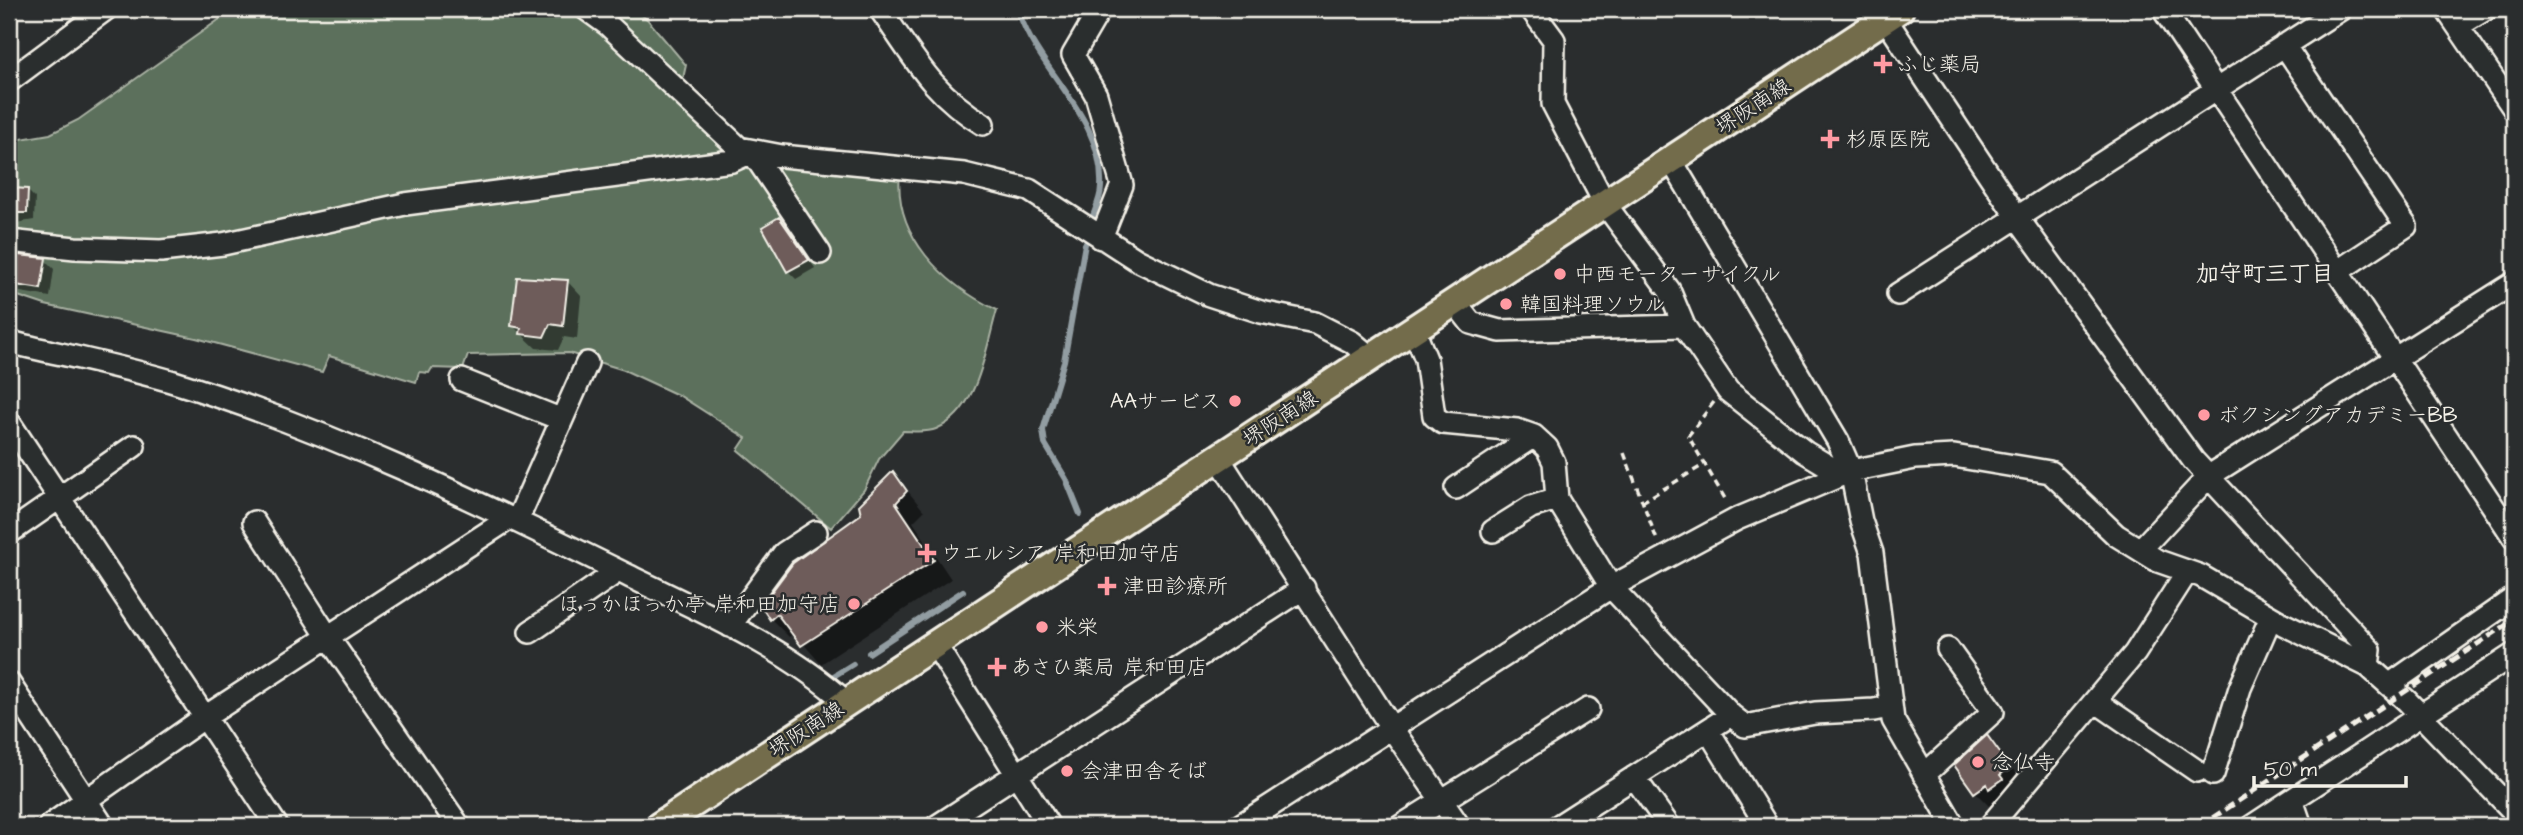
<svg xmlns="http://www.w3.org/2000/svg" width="2523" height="835" viewBox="0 0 2523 835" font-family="'Architects Daughter','Klee One',sans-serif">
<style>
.green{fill:#5b705c;stroke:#a8b0a2;stroke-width:2}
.shadow{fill:#0007}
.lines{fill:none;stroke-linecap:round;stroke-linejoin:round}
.stream{stroke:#929da2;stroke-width:6}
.building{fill:#6e5b5a;stroke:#f4f1e8;stroke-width:2}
.minor-casing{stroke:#f4f1e8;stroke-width:26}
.major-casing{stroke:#f4f1e8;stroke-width:32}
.path{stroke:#f4f1e8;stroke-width:3.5;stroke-dasharray:7 5;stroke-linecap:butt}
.minor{stroke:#2a2d2e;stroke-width:21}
.major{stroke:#736c4b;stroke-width:26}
.rail{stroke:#f4f1e8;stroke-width:5;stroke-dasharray:10 5;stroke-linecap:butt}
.poi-dot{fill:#ff9aa2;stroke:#2a2d2e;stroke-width:2.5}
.labels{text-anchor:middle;stroke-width:5;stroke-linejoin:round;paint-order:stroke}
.poi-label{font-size:21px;fill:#f4f1e8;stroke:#2a2d2e;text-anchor:start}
.street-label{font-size:21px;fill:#f4f1e8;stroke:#2a2d2e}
.neighbourhood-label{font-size:23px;font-weight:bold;fill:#f4f1e8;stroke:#2a2d2e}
</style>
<rect width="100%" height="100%" fill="#2a2d2e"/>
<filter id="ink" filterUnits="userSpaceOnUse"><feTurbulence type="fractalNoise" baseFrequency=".0143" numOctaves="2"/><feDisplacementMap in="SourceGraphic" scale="14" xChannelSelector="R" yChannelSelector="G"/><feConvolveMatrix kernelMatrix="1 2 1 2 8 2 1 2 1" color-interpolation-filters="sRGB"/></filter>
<g filter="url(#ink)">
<path class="green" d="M234 9H634L648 20 686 65 682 83 731 152 900 172C893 236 943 284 997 310 985 350 979 411 936 429 927 433 912 431 903 431L879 459 864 490 831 528 738 450 746 438 680 396 624 370 569 353 468 355 463 369 432 368 429 373 419 372 416 382 329 356 322 372 196 338 45 305 9 293V141L50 134 78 120Z"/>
<path class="shadow" d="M9 191H28L35 198 34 220 9 224Z
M779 219 815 268 796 279 788 271 765 227Z
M9 254 45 260 54 269 50 297 9 290Z
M567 281 581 296 577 339 564 337 558 350 536 348 513 326Z
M893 473 924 511 913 522 951 579 821 664 794 633 789 637 771 619 863 514Z
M1987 737 2023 782 1989 806 1975 792Z"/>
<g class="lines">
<path class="stream" d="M1017 9C1022 20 1026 32 1033 43 1060 89 1104 130 1101 187 1101 199 1094 212 1090 224
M1080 514 1066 479 1045 444 1043 430 1064 361 1085 244
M869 653 963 591
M832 677 853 664"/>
</g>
<path class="building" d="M13 188 28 189 27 213H9V197L13 198Z
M779 217 809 260 787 272 762 227Z
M9 254 46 258 41 289 9 284Z
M517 277 568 280 563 326 550 324 544 337 520 334 521 328 511 326Z
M893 471 907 491 896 503 934 560 801 646 777 614 770 620 761 606 793 563 861 514 859 505Z
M1987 735 2010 767 2000 775 2003 779 1989 789 1987 784 1974 793 1954 765Z"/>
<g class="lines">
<defs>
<path id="minor" d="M586 9 608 25 739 148 782 156 964 174 1029 190 1137 260 1209 295 1261 312 1315 323 1352 342 1371 358
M880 9C913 56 932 94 983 124
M1100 9 1073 55 1096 95 1122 185 1101 238
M1531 9 1554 40 1553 104 1605 204 1669 290 1684 326 1728 391 1805 452 1843 475
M1879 9 2017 217 2193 460 2370 650 2368 666 2407 701 2514 812
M2163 9 2514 538
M2446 9 2514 109
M2458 26 2486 9
M2284 45 2406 226 2338 271
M9 81 106 9
M1671 160 1838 441 1851 471 1861 521 1872 553 1893 720 1954 826
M9 241 75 248 161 251 223 244 405 204 732 161 752 152 820 253
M1898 294 2341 9
M1456 304 1471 323 1500 331 1684 326
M1414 330 1426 359 1434 416 1443 423 1517 430 1534 436 1547 448 1554 462 1557 499 1611 587 1731 715 1745 726 1815 713 1874 710 1889 707
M9 342C63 355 120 366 174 382 330 430 481 503 627 575 702 612 784 646 847 703
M462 380 560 419
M9 422 277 826
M1218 457 1391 727 1459 826
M1456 488 1534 436
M517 521 587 363
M254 522 328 637 459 826
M1493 531 1531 507 1557 499
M9 533 134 446
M2141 549 2209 476 2514 283
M730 626 784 553 816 532
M530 632 618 571
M935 644 1049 826
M9 683 103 826
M2389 685 2514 598
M2095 701 2197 771
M1708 730 1767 826
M2213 774 2240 688 2271 617
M1924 775 1993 712 1948 649
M1634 777 1669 826
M2292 800 2301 826
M49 826 205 717 510 518
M937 826 1304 588
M1239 826 1611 587 1737 519 1851 471 1915 458 1954 456 2050 472 2116 535 2158 561 2201 576 2283 624 2368 666
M1401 826 1588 709
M1558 826 1731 715
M1990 826 2135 653 2187 572
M2252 826 2514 654"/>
<path id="major" d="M659 826 1900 9"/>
</defs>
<use href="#minor" class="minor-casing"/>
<use href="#major" class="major-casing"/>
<path class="path" d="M1714 402 1688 436 1727 502
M1624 453 1657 540
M1642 502 1705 464"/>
<use href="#minor" class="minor"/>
<use href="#major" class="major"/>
<path class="rail" d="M2200 826 2514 620"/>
</g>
</g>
<g class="poi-dot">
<path d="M1879.5 53.5h7v7h7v7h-7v7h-7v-7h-7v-7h7z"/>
<path d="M1826.5 128.5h7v7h7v7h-7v7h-7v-7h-7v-7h7z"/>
<circle cx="1560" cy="274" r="7"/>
<circle cx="1506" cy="304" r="7"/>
<circle cx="1235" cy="401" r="7"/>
<circle cx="2204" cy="415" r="7"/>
<path d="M923.5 542.5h7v7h7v7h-7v7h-7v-7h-7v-7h7z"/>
<path d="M1103.5 575.5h7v7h7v7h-7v7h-7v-7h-7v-7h7z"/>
<circle cx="854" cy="604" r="7"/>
<circle cx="1042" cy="627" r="7"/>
<path d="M993.5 656.5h7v7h7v7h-7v7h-7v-7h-7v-7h7z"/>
<circle cx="1978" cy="762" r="7"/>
<circle cx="1067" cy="771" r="7"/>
</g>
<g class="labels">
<g class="poi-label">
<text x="1897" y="71">ふじ薬局</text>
<text x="1846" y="146">杉原医院</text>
<text x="1574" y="281">中西モーターサイクル</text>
<text x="1520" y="311">韓国料理ソウル</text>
<text x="1221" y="408" text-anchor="end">AAサービス</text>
<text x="2218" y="422">ボクシングアカデミーBB</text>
<text x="941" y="560">ウエルシア 岸和田加守店</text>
<text x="1123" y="593">津田診療所</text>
<text x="840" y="611" text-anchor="end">ほっかほっか亭 岸和田加守店</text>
<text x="1056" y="634">米栄</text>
<text x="1011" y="674">あさひ薬局 岸和田店</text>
<text x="1992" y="769">念仏寺</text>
<text x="1081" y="778">会津田舎そば</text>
</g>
<g class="street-label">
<text transform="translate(1753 106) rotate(-33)" y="7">堺阪南線</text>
<text transform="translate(1280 418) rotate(-33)" y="7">堺阪南線</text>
<text transform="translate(806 729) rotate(-33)" y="7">堺阪南線</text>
</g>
<g class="neighbourhood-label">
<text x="2265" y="281">加守町三丁目</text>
</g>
</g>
<rect width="2523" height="835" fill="none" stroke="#2a2d2e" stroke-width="35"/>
<rect x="18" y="18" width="2488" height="800" fill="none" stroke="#f4f1e8" stroke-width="2.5" filter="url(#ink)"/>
<path d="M2254 776v10h152v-10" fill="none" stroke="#f4f1e8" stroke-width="3.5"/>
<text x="2264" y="776" font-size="21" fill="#f4f1e8" stroke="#2a2d2e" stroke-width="5" paint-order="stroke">50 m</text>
</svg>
